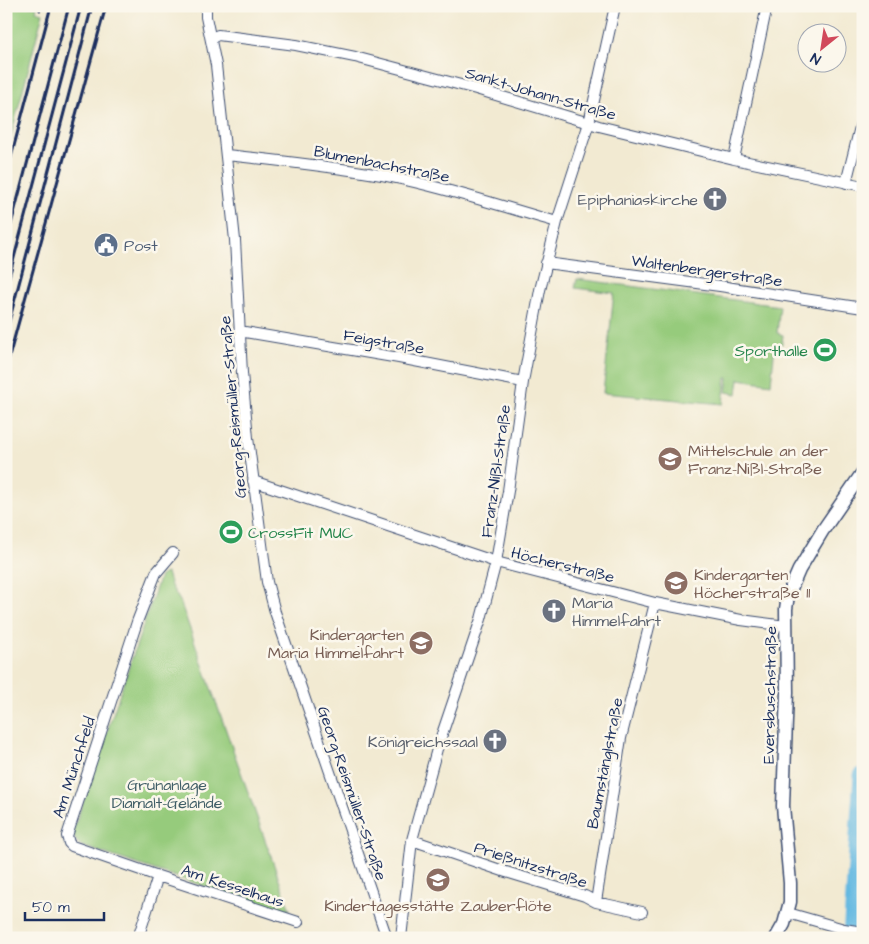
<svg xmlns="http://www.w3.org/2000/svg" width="869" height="944" viewBox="0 0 869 944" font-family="'Architects Daughter',sans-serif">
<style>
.green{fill:#96cb7c;stroke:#587d6d}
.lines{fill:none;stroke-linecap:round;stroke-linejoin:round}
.river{stroke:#65b9e1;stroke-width:19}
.minor-casing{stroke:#3b4b6f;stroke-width:12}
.major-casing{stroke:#3b4b6f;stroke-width:15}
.minor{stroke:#fff;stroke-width:10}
.major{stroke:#fff;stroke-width:12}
.rail{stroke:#1b2f5e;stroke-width:3}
.labels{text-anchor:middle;stroke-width:5;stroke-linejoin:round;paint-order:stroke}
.street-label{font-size:16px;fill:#1b2f5e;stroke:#fbf7ec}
.worship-label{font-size:16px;fill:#5b616d;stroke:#fbf7ec;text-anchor:end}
.service-label{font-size:16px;fill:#4e5e75;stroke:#fbf7ec;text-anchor:start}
.leisure-label{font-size:16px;fill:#27864d;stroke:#fbf7ec;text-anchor:end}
.education-label{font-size:16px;fill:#785e54;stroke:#fbf7ec;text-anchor:start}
.park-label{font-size:16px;fill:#405e67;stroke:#fbf7ec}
</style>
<rect width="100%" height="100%" fill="#fbf7ec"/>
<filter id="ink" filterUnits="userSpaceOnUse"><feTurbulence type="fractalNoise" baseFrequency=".02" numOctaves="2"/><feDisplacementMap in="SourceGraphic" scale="10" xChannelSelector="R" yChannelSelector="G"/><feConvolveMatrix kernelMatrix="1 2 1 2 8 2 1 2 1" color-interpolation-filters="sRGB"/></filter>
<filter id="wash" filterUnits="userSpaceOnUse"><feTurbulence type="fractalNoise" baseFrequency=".0096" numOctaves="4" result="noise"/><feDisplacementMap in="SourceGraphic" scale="20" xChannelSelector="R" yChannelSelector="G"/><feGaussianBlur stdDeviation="1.12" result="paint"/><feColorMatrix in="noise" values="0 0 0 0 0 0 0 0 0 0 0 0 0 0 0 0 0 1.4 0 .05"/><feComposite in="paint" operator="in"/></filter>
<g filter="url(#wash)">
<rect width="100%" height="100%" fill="#f2ead2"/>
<path class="green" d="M6 6H37L36 11 43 13 6 155Z
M577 279 780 306 777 333 783 335 782 344 775 345 771 384 739 379 737 394 726 392 728 378H726L723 404 603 393 614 293 575 288Z
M167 573 171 586 180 601 290 910H277L82 846 77 842 72 834 157 585 160 576Z"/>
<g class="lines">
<path class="river" d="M852 938 863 776"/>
</g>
</g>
<g filter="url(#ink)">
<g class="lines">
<defs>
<path id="minor" d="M206 6V17L216 65 235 240 242 373 248 438 267 582 275 612 387 938
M212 38 218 35 296 45 355 57 476 89 599 126 734 159 863 186
M227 155C282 161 338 167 392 177 448 188 503 207 557 222
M734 159 767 6
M846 183 863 115
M546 263 720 286 863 308
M239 331 399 358 523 382
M253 481 496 562 655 603 741 620 786 626
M412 840 506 872 585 896 596 902 642 912
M158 876 298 922
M596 902 621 738 655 603
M788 913 844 929 863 932
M138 938 158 876 72 846 69 843 67 836 137 622 156 573 173 553
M401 938 412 840 437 749 481 619 496 562 508 491 523 382 540 290 557 222 589 123 615 6"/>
<path id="major" d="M776 938 784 924 790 902V883L783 806 787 692 786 609 788 595 799 570 823 530 863 472"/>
</defs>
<use href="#minor" class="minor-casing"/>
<use href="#major" class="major-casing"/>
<use href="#minor" class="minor"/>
<use href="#major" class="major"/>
<path class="rail" d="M40 10 41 6
M6 176 51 6
M6 243 69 6
M6 288 81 6
M6 333 92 6
M6 368 106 6"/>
</g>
</g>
<defs>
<symbol id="church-disc" viewBox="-11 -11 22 22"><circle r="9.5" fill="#6b7280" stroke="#fbf7ec"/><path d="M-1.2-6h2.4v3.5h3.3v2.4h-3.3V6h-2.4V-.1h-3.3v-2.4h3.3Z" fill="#fff"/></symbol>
<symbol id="civic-disc" viewBox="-11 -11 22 22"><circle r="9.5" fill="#5c6f8a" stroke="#fbf7ec"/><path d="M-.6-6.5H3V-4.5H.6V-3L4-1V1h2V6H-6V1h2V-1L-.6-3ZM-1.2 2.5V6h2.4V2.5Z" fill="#fff"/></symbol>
<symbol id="stadium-disc" viewBox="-11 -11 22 22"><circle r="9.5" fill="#2e9e5b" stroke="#fbf7ec"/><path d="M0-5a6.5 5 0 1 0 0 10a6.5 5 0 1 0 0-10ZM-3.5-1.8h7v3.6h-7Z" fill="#fff"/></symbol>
<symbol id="school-disc" viewBox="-11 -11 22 22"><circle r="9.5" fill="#8d6e63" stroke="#fbf7ec"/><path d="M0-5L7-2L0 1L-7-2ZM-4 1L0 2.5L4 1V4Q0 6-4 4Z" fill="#fff"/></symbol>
</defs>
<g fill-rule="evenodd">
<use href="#church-disc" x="701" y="185" width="28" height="28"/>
<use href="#civic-disc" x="92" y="231" width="28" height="28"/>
<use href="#stadium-disc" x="811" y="336" width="28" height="28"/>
<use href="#school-disc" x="656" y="445" width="28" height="28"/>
<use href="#stadium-disc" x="217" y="518" width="28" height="28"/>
<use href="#school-disc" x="662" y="569" width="28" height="28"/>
<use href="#church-disc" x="540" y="597" width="28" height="28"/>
<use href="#school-disc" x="407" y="629" width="28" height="28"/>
<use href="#church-disc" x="481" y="727" width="28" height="28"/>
<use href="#school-disc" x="424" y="866" width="28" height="28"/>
</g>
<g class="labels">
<g class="street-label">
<text transform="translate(541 93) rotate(16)" y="6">Sankt-Johann-Straße</text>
<text transform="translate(382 163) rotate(11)" y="6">Blumenbachstraße</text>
<text transform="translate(707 270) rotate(8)" y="6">Waltenbergerstraße</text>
<text transform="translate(384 341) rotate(10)" y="6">Feigstraße</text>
<text transform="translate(232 407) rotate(-95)" y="6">Georg-Reismüller-Straße</text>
<text transform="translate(495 471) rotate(-82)" y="6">Franz-Nißl-Straße</text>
<text transform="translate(563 564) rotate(14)" y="6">Höcherstraße</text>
<text transform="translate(769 695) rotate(-89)" y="6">Eversbuschstraße</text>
<text transform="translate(604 763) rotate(-79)" y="6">Baumstänglstraße</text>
<text transform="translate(73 767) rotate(-72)" y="6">Am Münchfeld</text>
<text transform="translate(353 793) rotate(71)" y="6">Georg-Reismüller-Straße</text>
<text transform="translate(531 864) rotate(18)" y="6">Prießnitzstraße</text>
<text transform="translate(233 885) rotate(18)" y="6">Am Kesselhaus</text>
</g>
<g class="worship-label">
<text x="698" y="205">Epiphaniaskirche</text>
<text x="572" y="608" text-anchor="start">Maria<tspan x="572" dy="18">Himmelfahrt</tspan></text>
<text x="478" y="747">Königreichssaal</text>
</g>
<g class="service-label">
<text x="124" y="251">Post</text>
</g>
<g class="leisure-label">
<text x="808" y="356">Sporthalle</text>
<text x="248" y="538" text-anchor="start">CrossFit MUC</text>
</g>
<g class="education-label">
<text x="688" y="456">Mittelschule an der<tspan x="688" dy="18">Franz-Nißl-Straße</tspan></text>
<text x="694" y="580">Kindergarten<tspan x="694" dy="18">Höcherstraße 11</tspan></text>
<text x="404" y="640" text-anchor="end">Kindergarten<tspan x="404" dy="18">Maria Himmelfahrt</tspan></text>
<text x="438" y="911" text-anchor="middle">Kindertagesstätte Zauberflöte</text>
</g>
<g class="park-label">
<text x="167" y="790">Grünanlage<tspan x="167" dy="18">Diamalt-Gelände</tspan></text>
</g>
</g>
<rect width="869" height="944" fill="none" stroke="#fbf7ec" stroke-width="25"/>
<g transform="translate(822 48) rotate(210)"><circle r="24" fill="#fbf7ec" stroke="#a1a7b3"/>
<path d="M0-4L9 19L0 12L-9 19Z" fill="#d1495b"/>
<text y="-8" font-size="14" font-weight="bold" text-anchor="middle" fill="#1b2f5e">N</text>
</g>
<path d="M25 912v8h79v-8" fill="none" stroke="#1b2f5e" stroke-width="2.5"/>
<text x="32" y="912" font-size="15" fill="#1b2f5e" stroke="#fbf7ec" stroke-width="4" paint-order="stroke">50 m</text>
</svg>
